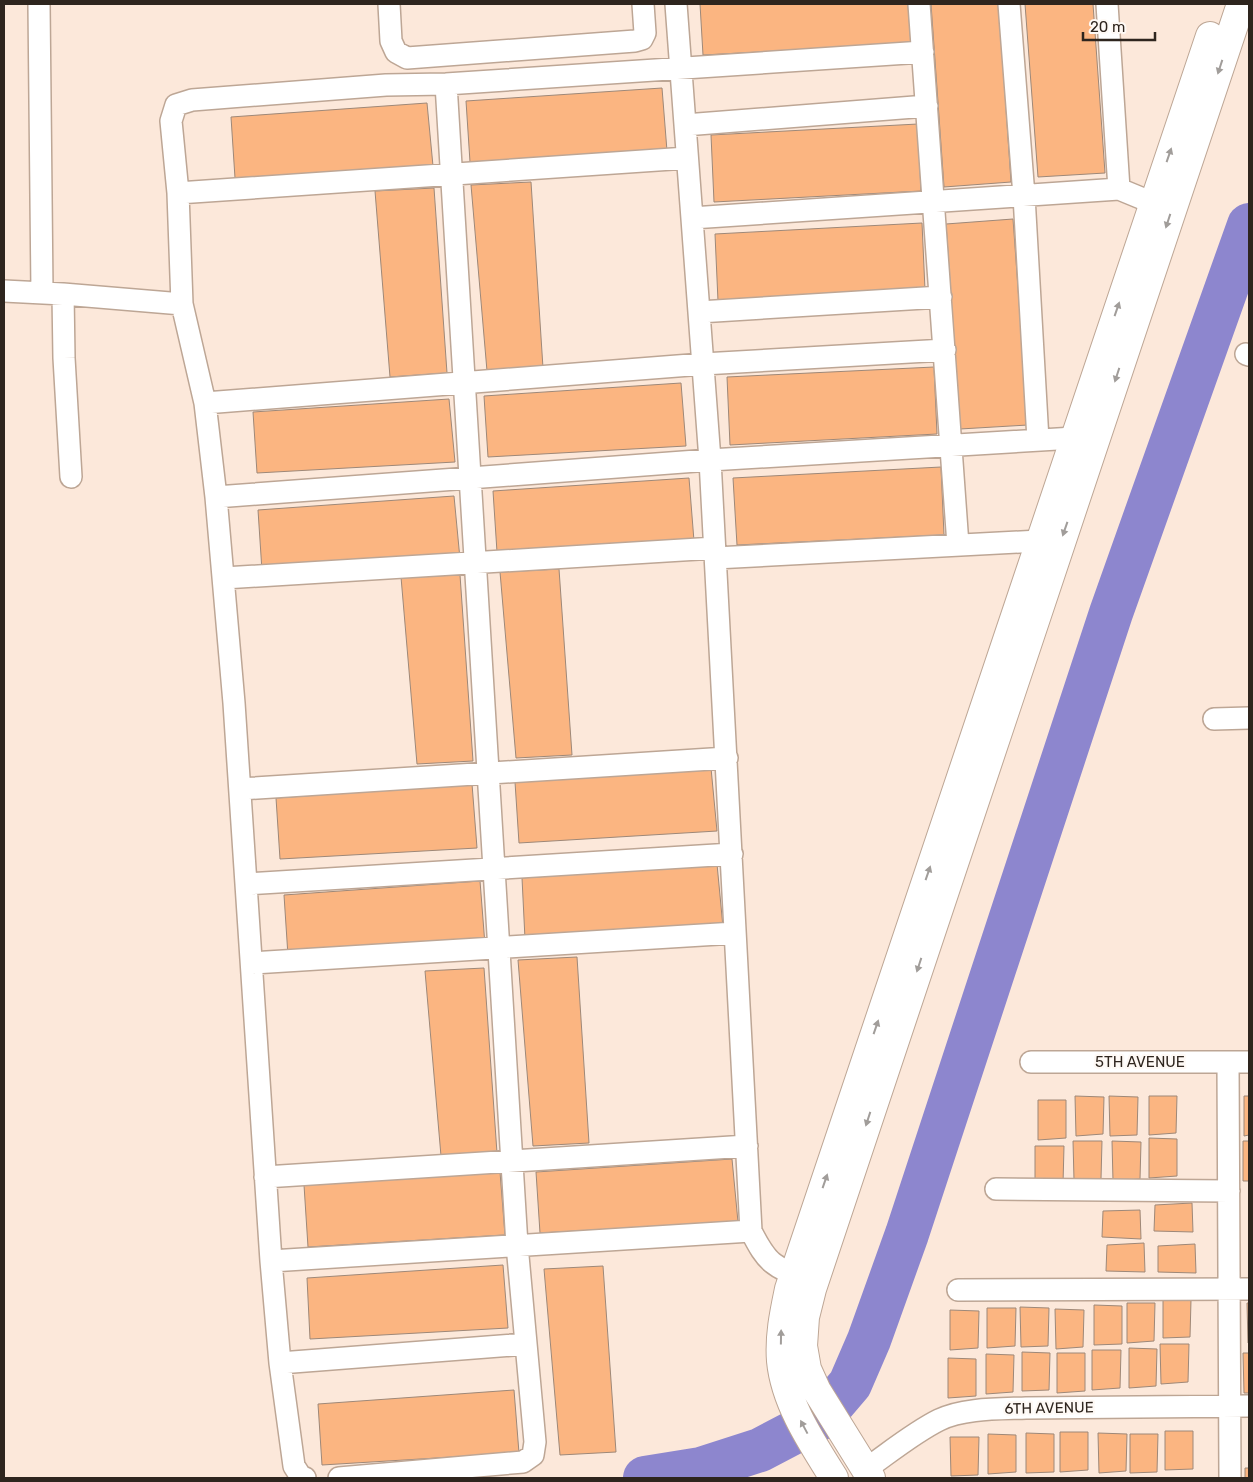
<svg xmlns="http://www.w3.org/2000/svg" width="1253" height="1482" viewBox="0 0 1253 1482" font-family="Rubik,sans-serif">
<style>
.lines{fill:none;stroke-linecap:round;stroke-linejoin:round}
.river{stroke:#8d86ce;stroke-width:44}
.building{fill:#fbb581;stroke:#9e8878}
.street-casing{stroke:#bda695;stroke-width:24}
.secondary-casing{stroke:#bda695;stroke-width:30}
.street{stroke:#fff;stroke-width:21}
.secondary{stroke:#fff;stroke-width:28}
.oneway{fill:#a19d9a}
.labels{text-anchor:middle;stroke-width:4.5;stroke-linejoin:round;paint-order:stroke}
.street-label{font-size:15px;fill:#2e251e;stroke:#fef9f5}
</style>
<rect width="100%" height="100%" fill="#fce8da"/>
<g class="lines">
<path class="river" d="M645 1478 701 1469 760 1450 821 1418 850 1384 869 1340 907 1234 1111 613 1249 225"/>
</g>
<path class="building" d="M700 4H908L911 44 703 55Z
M931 4H999L1011 182 944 187Z
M1025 4H1093L1105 173 1038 177Z
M662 88 667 151 470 162 466 101Z
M427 103 433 166 235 178 231 117Z
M918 124 921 191 714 202 711 135Z
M531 182 543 368 487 371 471 185Z
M434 188 447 373 390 377 375 191Z
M1013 219 1028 425 960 429 946 224Z
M922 223 925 290 718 301 715 234Z
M934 367 937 434 730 445 727 377Z
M681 383 686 446 488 457 484 396Z
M449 399 455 462 257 473 253 412Z
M941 467 944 535 737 545 733 478Z
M689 478 694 541 497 552 493 491Z
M454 496 460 559 262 571 258 510Z
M559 569 572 755 516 758 500 572Z
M460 575 473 761 417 764 401 577Z
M711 768 717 831 519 843 515 782Z
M472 784 477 848 280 859 276 798Z
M717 864 723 927 525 939 522 878Z
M480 881 485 945 288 956 284 895Z
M577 957 589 1143 533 1146 518 960Z
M484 968 497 1153 441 1156 425 971Z
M1075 1096 1104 1097 1103 1134 1076 1136Z
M1109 1096 1138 1097 1137 1135 1110 1136Z
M1149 1096H1177L1176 1133 1149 1135Z
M1244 1096H1249V1135L1244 1136Z
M1038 1100H1066V1138L1038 1140Z
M1149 1138 1177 1139V1176L1149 1178Z
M1073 1141H1102L1101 1179 1074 1180Z
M1112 1141 1141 1142 1140 1179 1113 1181Z
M1243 1141H1249V1181H1243Z
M1035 1146H1064L1063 1184 1035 1185Z
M732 1159 738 1222 540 1233 536 1172Z
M500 1172 505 1235 308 1247 304 1185Z
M1192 1203 1193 1232 1154 1231 1155 1205Z
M1140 1210 1141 1239 1102 1237 1103 1211Z
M1144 1243 1145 1272 1106 1271 1107 1245Z
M1195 1244 1196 1273 1158 1272V1246Z
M503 1265 508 1328 310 1339 307 1278Z
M603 1266 616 1452 560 1455 544 1269Z
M1163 1299 1191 1300 1190 1337 1163 1338Z
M1127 1303H1155L1154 1341 1127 1343Z
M1247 1303H1249V1343H1248Z
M1094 1305 1122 1306V1344L1094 1345Z
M1020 1307 1049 1308 1048 1346 1021 1347Z
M987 1308H1016L1015 1346 987 1348Z
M1055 1309 1084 1310 1083 1347 1056 1349Z
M950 1310 979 1311 978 1348 950 1350Z
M1160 1344H1189L1188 1382 1161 1384Z
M1129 1348 1157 1349 1156 1386 1129 1388Z
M1092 1350H1121L1120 1388 1092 1390Z
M1022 1352 1050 1353 1049 1390 1022 1391Z
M1057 1353H1085V1391L1057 1393Z
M1243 1353H1249V1393H1244Z
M986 1354 1014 1355 1013 1392 986 1394Z
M948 1358 976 1359V1396L948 1398Z
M514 1390 519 1453 322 1465 318 1404Z
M1165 1431H1193V1469L1165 1470Z
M1060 1432H1088V1470L1060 1472Z
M1026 1433 1054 1434V1472L1026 1473Z
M1098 1433 1127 1434 1126 1471 1099 1473Z
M988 1434 1016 1435V1472L988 1474Z
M1130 1434H1158L1157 1472 1130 1473Z
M950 1437H979L978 1475 951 1476Z
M1245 1468H1249V1478H1245Z"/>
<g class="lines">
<defs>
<path id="street" d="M39 4 42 292
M389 4 391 41 396 52 407 58 635 41 642 39 645 33 643 4
M676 4 710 460 751 1231C767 1263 773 1267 807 1279
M919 4 958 545
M1009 4 1024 196 1038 440
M1107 4 1119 189
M685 125 927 106
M178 193 687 158
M692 218 1119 189 1153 203
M4 291 63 294 182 304
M63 294 64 358 71 477
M699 312 941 297
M1246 354 1249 355
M205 403 703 364 945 350
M216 497 710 460 1074 438
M715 558 1039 541
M224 578 715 548
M1214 719 1249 718
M240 789 727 758
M246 884 732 854
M252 963 735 933
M1031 1062H1249
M1228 1062 1230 1478
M265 1177 747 1146
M996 1189 1229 1191
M271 1261 751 1231
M958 1290 1249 1289
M280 1363 526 1344
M866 1469C889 1453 913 1433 939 1420 963 1408 999 1409 1026 1408L1249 1406
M305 1478 301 1477 294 1466 280 1363 271 1261 234 703 216 497 205 403 182 304 178 193 171 121 176 105 192 100 386 85 446 84 923 52
M339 1478 523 1462 533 1455 535 1442 517 1245 446 84"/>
<path id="secondary" d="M834 1478C812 1443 785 1403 781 1361 779 1336 784 1313 789 1289L1210 36
M871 1478 817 1391 807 1369 803 1346 805 1317 812 1289 1241 4"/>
</defs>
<use href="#street" class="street-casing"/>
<use href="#secondary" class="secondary-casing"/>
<use href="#street" class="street"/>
<use href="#secondary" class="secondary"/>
</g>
<defs><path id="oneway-solid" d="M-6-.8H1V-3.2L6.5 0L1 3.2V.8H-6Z" transform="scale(1.25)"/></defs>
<g class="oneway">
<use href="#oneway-solid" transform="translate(1220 67) rotate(108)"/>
<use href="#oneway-solid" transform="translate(1169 155) rotate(-71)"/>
<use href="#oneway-solid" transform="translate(1168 221) rotate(108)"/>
<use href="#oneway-solid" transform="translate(1117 309) rotate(-71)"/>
<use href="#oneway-solid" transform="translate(1117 375) rotate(108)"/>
<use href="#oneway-solid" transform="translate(1065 529) rotate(109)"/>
<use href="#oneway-solid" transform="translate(928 873) rotate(-71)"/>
<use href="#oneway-solid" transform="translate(919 965) rotate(108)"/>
<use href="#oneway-solid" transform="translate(876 1027) rotate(-71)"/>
<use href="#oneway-solid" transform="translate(868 1119) rotate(108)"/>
<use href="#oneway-solid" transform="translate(825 1181) rotate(-71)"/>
<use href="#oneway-solid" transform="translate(781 1337) rotate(-89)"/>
<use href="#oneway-solid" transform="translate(804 1427) rotate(-118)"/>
</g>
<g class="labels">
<g class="street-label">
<text x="1140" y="1067">5TH AVENUE</text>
<text transform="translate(1049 1408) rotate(-1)" y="5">6TH AVENUE</text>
</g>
</g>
<rect width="1253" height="1482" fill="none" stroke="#2e251e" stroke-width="10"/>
<path d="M1083 32v8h72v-8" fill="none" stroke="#2e251e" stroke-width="2.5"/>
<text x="1090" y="32" font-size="15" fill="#2e251e" stroke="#fef9f5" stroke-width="4" paint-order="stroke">20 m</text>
</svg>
